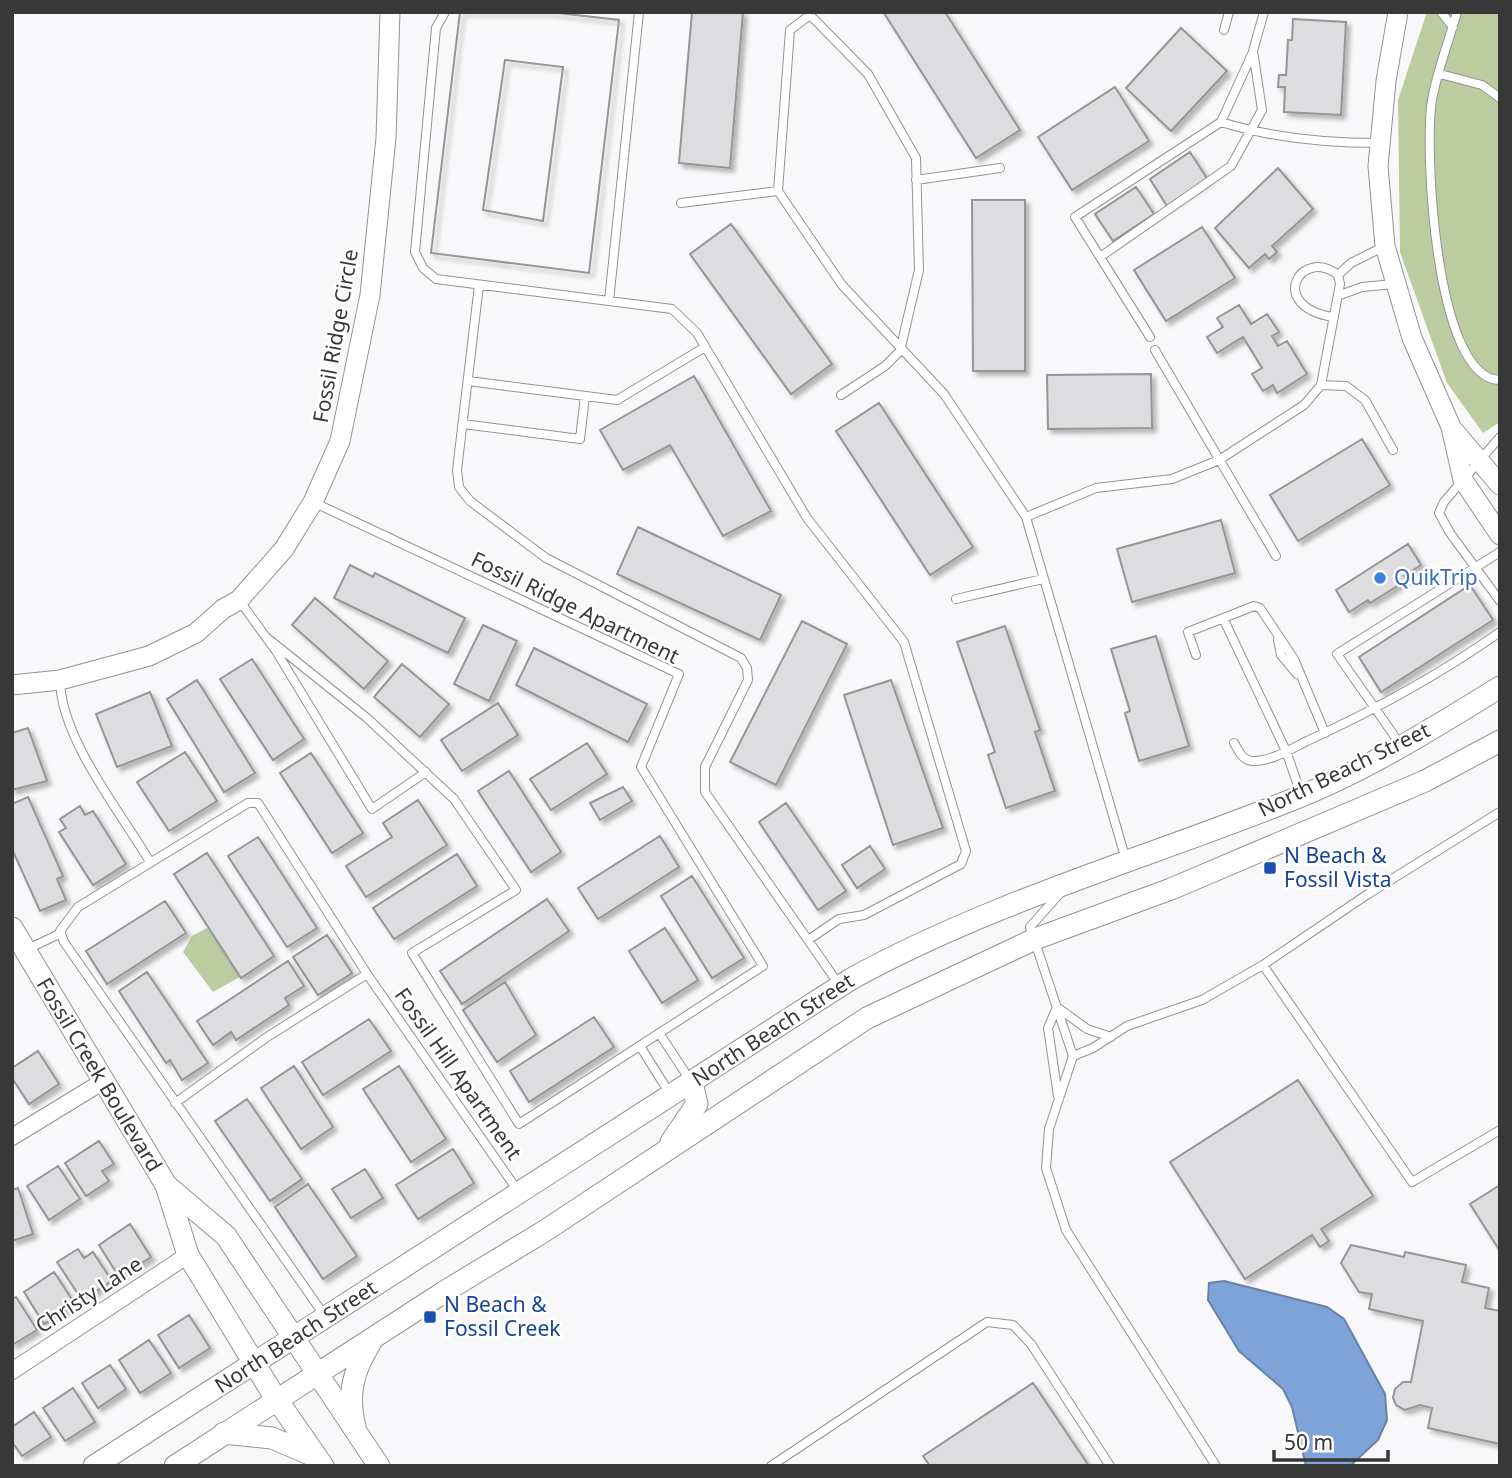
<svg xmlns="http://www.w3.org/2000/svg" width="1512" height="1478" viewBox="0 0 1512 1478" font-family="'Noto Sans',sans-serif">
<style>
.green{fill:#bccca0}
.water{fill:#7ea3d8;stroke:#6983a8;stroke-width:2}
.building{fill:#dddddf;stroke:#969698;stroke-width:2;fill-rule:evenodd;filter:url(#shadow)}
.lines{fill:none;stroke-linecap:round;stroke-linejoin:round}
.service-casing{stroke:#929394;stroke-width:10}
.minor-casing{stroke:#929394;stroke-width:18}
.tertiary-casing{stroke:#929394;stroke-width:21}
.secondary-casing{stroke:#929394;stroke-width:23}
.service{stroke:#fff;stroke-width:8}
.minor{stroke:#fff;stroke-width:16}
.tertiary{stroke:#fff;stroke-width:19}
.secondary{stroke:#fff;stroke-width:21}
.shop-dot{fill:#3f7fe0;stroke:#fff;stroke-width:2.5}
.transit-dot{fill:#1a4fb4;stroke:#fff;stroke-width:2.5}
.labels{text-anchor:middle;stroke-width:5;stroke-linejoin:round;paint-order:stroke}
.street-label{font-size:21px;fill:#383838;stroke:#fff}
.shop-label{font-size:21px;fill:#366cbe;stroke:#fff;text-anchor:start}
.transit-label{font-size:21px;fill:#164399;stroke:#fff;text-anchor:start}
</style>
<defs>
<filter id="shadow"><feDropShadow dx="4" dy="4" stdDeviation="2" flood-color="#0004"/></filter>
</defs>
<rect width="100%" height="100%" fill="#f8f8fa"/>
<path class="green" d="M1427 12H1500V422L1483 433 1447 383 1400 252 1398 100Z
M207 928 243 975 213 992 183 952 192 936Z"/>
<path class="water" d="M1224 1281 1327 1307 1344 1319 1385 1394 1387 1420 1378 1440 1350 1466H1306L1292 1407 1283 1389 1239 1351 1208 1300 1209 1283Z"/>
<path class="building" d="M460 12H549L619 20 589 273 431 253ZM505 60 563 67 543 221 483 210Z
M460 12H549L619 20 589 273 431 253ZM505 60 563 67 543 221 483 210Z
M692 12H743L730 168 679 163Z
M945 12 1020 130 976 158 884 13Z
M1293 19 1346 22 1341 115 1284 112 1285 87H1278L1279 75H1286L1288 40H1292Z
M1181 28 1227 71 1171 131 1126 88Z
M1115 87 1149 141 1072 190 1038 137Z
M1190 152 1208 180 1167 206 1150 179Z
M1278 168 1313 209 1272 246 1277 252 1269 259 1265 254 1249 268 1215 228Z
M1136 187 1154 214 1113 241 1095 214Z
M972 200H1025V371H973Z
M731 224 832 364 791 394 690 254Z
M1202 227 1235 278 1166 321 1134 270Z
M1239 305 1251 324 1267 314 1279 332 1272 336 1278 346 1287 341 1307 374 1277 393 1273 385 1263 391 1252 374 1262 368 1243 337 1217 353 1207 337 1223 327 1217 318Z
M1151 374 1152 428 1048 429 1047 375Z
M694 376 771 511 723 536 670 445 623 470 600 430Z
M879 403 973 547 930 575 836 431Z
M1362 439 1390 485 1298 541 1270 495Z
M1221 520 1235 573 1132 602 1117 549Z
M638 527 781 595 760 640 617 574Z
M1408 544 1421 565 1404 576 1407 580 1370 603 1368 600 1349 612 1336 590Z
M350 565 373 577 375 573 465 618 448 653 334 598Z
M1470 585 1493 620 1381 692 1359 657Z
M315 598 388 661 364 689 292 625Z
M802 621 847 644 776 785 730 762Z
M483 625 517 641 489 701 454 684Z
M1005 626 1040 730 1035 732 1055 791 1006 808 988 755 995 752 957 642Z
M1156 636 1189 746 1139 761 1125 713 1130 711 1111 649Z
M534 648 647 704 628 742 516 685Z
M252 659 304 739 273 760 220 679Z
M402 664 449 704 420 737 374 697Z
M197 680 255 773 224 792 167 699Z
M891 680 943 828 893 845 844 695Z
M150 692 172 746 117 767 96 714Z
M498 703 518 735 462 771 441 740Z
M28 728 47 781 12 790V733Z
M587 743 607 774 551 810 530 779Z
M185 752 217 801 169 831 137 782Z
M311 753 363 833 332 853 280 773Z
M509 771 561 852 531 872 478 791Z
M623 787 632 801 600 820 590 803Z
M28 797 63 876 57 879 66 900 40 911 12 849V804Z
M418 800 447 845 366 897 346 866 392 837 383 823Z
M786 803 846 891 818 910 759 822Z
M80 806 85 815 93 811 126 864 93 885 59 832 66 828 60 819Z
M660 836 679 867 598 919 578 888Z
M258 837 317 928 287 947 228 856Z
M870 846 885 869 857 888 842 865Z
M207 853 274 956 241 978 174 874Z
M457 854 477 886 394 939 373 908Z
M692 876 744 958 712 978 661 896Z
M547 899 569 931 462 1004 440 971Z
M165 901 186 933 107 984 86 951Z
M665 928 698 980 662 1003 629 951Z
M327 935 352 973 318 995 293 957Z
M288 961 304 986 285 998 289 1005 236 1040 231 1032 213 1045 197 1021Z
M147 972 208 1063 182 1080 170 1060 166 1063 119 991Z
M505 982 536 1035 497 1062 463 1010Z
M594 1017 614 1047 529 1102 510 1071Z
M369 1019 391 1051 323 1095 302 1062Z
M38 1051 59 1084 29 1104 12 1078V1068Z
M294 1066 333 1127 301 1149 261 1088Z
M399 1066 446 1139 411 1162 363 1089Z
M1298 1080 1373 1196 1321 1229 1329 1241 1320 1247 1312 1235 1245 1279 1170 1162Z
M247 1099 302 1179 270 1201 215 1121Z
M99 1141 114 1164 102 1171 109 1181 86 1196 65 1163Z
M453 1149 474 1183 418 1219 396 1185Z
M58 1166 80 1199 49 1220 27 1186Z
M365 1169 383 1198 351 1218 332 1189Z
M308 1184 357 1256 323 1279 275 1207Z
M1500 1185V1251L1470 1204Z
M18 1188 33 1234 12 1241V1190Z
M130 1224 151 1257 119 1277 99 1245Z
M1351 1245 1404 1257 1405 1252 1466 1265 1462 1282 1489 1288 1485 1308 1500 1311V1444L1428 1428 1432 1408 1420 1405 1405 1410 1396 1405 1393 1398 1395 1389 1403 1382H1411L1423 1321 1369 1309 1372 1294 1359 1292 1341 1263Z
M78 1249 84 1258 93 1252 112 1281 82 1300 57 1262Z
M54 1272 75 1304 44 1324 24 1292Z
M16 1297 37 1330 12 1345V1299Z
M189 1315 210 1348 179 1368 158 1335Z
M149 1340 171 1373 140 1393 119 1360Z
M110 1365 126 1389 98 1408 82 1383Z
M1033 1383 1089 1466H930L923 1456Z
M73 1388 95 1422 65 1441 43 1408Z
M34 1412 51 1437 22 1456 12 1442V1427Z"/>
<g class="lines">
<defs>
<path id="service" d="M445 12 436 28 415 252 423 268 436 279 672 309 697 333 807 518 904 642 966 851 961 864 864 915 839 919 808 940
M1441 12 1453 27
M1457 12C1449 41 1437 71 1432 100 1424 148 1435 380 1500 380
M1224 30 1229 12
M1440 74 1482 85 1500 98
M1221 122C1272 138 1328 143 1380 143
M916 180 1000 168
M681 203 778 191
M1100 257 1075 217 1221 122 1253 52
M1338 275 1351 263 1385 246
M479 285 457 470 459 487 470 501 546 558 741 658 747 668 748 680 705 767V792L840 986
M1340 295 1362 287 1394 284
M609 301 639 12
M1150 337 1100 257 1231 166 1262 110 1253 51 1264 12
M1155 350 1276 556
M468 381 617 400 705 347
M1321 385 1346 386 1365 400 1393 450
M841 395 885 366 900 351 919 270 916 158 868 74 810 15 790 30 778 191 842 285 944 394 1026 517 1126 860
M463 424 580 439 585 396
M1500 437 1444 502 1439 513 1450 533 1500 601
M1026 517 1096 488 1172 479 1219 460 1304 405 1321 385 1340 284 1338 275C1301 246 1266 306 1333 317
M956 599 1043 579
M239 600 276 651 372 809 426 772
M1223 618 1286 751 1301 794
M266 637 367 718 454 799 516 890 412 953 519 1124 763 966 641 767 679 674 313 502
M1278 640 1281 655 1297 674
M1196 655 1188 632 1254 606 1260 608 1294 659 1325 733
M60 680C61 739 120 811 150 862
M1234 743C1239 751 1242 760 1252 761 1270 762 1291 749 1307 741 1375 710 1439 675 1500 632
M1400 744 1337 654 1500 552
M1061 892 1030 927 1073 1056 1049 1129 1046 1168 1066 1230 1216 1466
M26 950 61 933
M1263 965 1368 894 1500 812
M659 1033 690 1080
M640 1046 670 1094
M1073 1056 1093 1048 1127 1026 1202 1000 1263 965 1412 1182 1500 1130
M1058 1096 1048 1028 1057 1007 1087 1029 1111 1037
M175 1103 267 1037 367 974
M324 1315 64 942 60 931 78 907 248 803H258L367 974 518 1191
M771 1466 987 1322 1013 1325 1031 1344 1110 1466"/>
<path id="minor" d="M12 1137 102 1082
M12 1371 188 1255"/>
<path id="tertiary" d="M1398 12 1386 81 1378 166 1385 246 1412 338 1451 427 1463 480 1500 535
M1454 431 1500 485
M12 685 60 680 149 656 196 633 223 609 239 600 284 549 313 502 340 441 370 295 386 138 390 12"/>
<path id="secondary" d="M12 928 166 1185 188 1255 273 1394 323 1466
M671 1142 697 1104 692 1083
M166 1185 226 1236 379 1466
M355 1427C347 1393 353 1371 371 1342
M224 1433 272 1438 312 1455
M94 1466 851 979C989 903 1143 859 1289 801 1364 772 1432 729 1500 687
M175 1466 444 1292 543 1232 867 1018 1035 939 1171 889 1425 781 1500 741"/>
</defs>
<use href="#service" class="service-casing"/>
<use href="#minor" class="minor-casing"/>
<use href="#tertiary" class="tertiary-casing"/>
<use href="#secondary" class="secondary-casing"/>
<use href="#service" class="service"/>
<use href="#minor" class="minor"/>
<use href="#tertiary" class="tertiary"/>
<use href="#secondary" class="secondary"/>
</g>
<circle class="shop-dot" cx="1380" cy="578" r="7"/>
<g class="transit-dot">
<rect x="1263" y="861" width="14" height="14" rx="3.5"/>
<rect x="423" y="1310" width="14" height="14" rx="3.5"/>
</g>
<g class="labels">
<g class="street-label">
<text transform="translate(336 336) rotate(-80)" y="7">Fossil Ridge Circle</text>
<text transform="translate(575 608) rotate(26)" y="7">Fossil Ridge Apartment</text>
<text transform="translate(1344 770) rotate(-26)" y="7">North Beach Street</text>
<text transform="translate(773 1030) rotate(-33)" y="7">North Beach Street</text>
<text transform="translate(458 1074) rotate(55)" y="7">Fossil Hill Apartment</text>
<text transform="translate(99 1075) rotate(59)" y="7">Fossil Creek Boulevard</text>
<text transform="translate(89 1295) rotate(-33)" y="7">Christy Lane</text>
<text transform="translate(296 1337) rotate(-33)" y="7">North Beach Street</text>
</g>
<g class="shop-label">
<text x="1394" y="585">QuikTrip</text>
</g>
<g class="transit-label">
<text x="1284" y="863">N Beach &amp;<tspan x="1284" dy="24">Fossil Vista</tspan></text>
<text x="444" y="1312">N Beach &amp;<tspan x="444" dy="24">Fossil Creek</tspan></text>
</g>
</g>
<rect width="1512" height="1478" fill="none" stroke="#383838" stroke-width="28"/>
<path d="M1274 1450v10h114v-10" fill="none" stroke="#383838" stroke-width="3.5"/>
<text x="1284" y="1450" font-size="21" fill="#383838" stroke="#ffffff" stroke-width="5" paint-order="stroke">50 m</text>
</svg>
